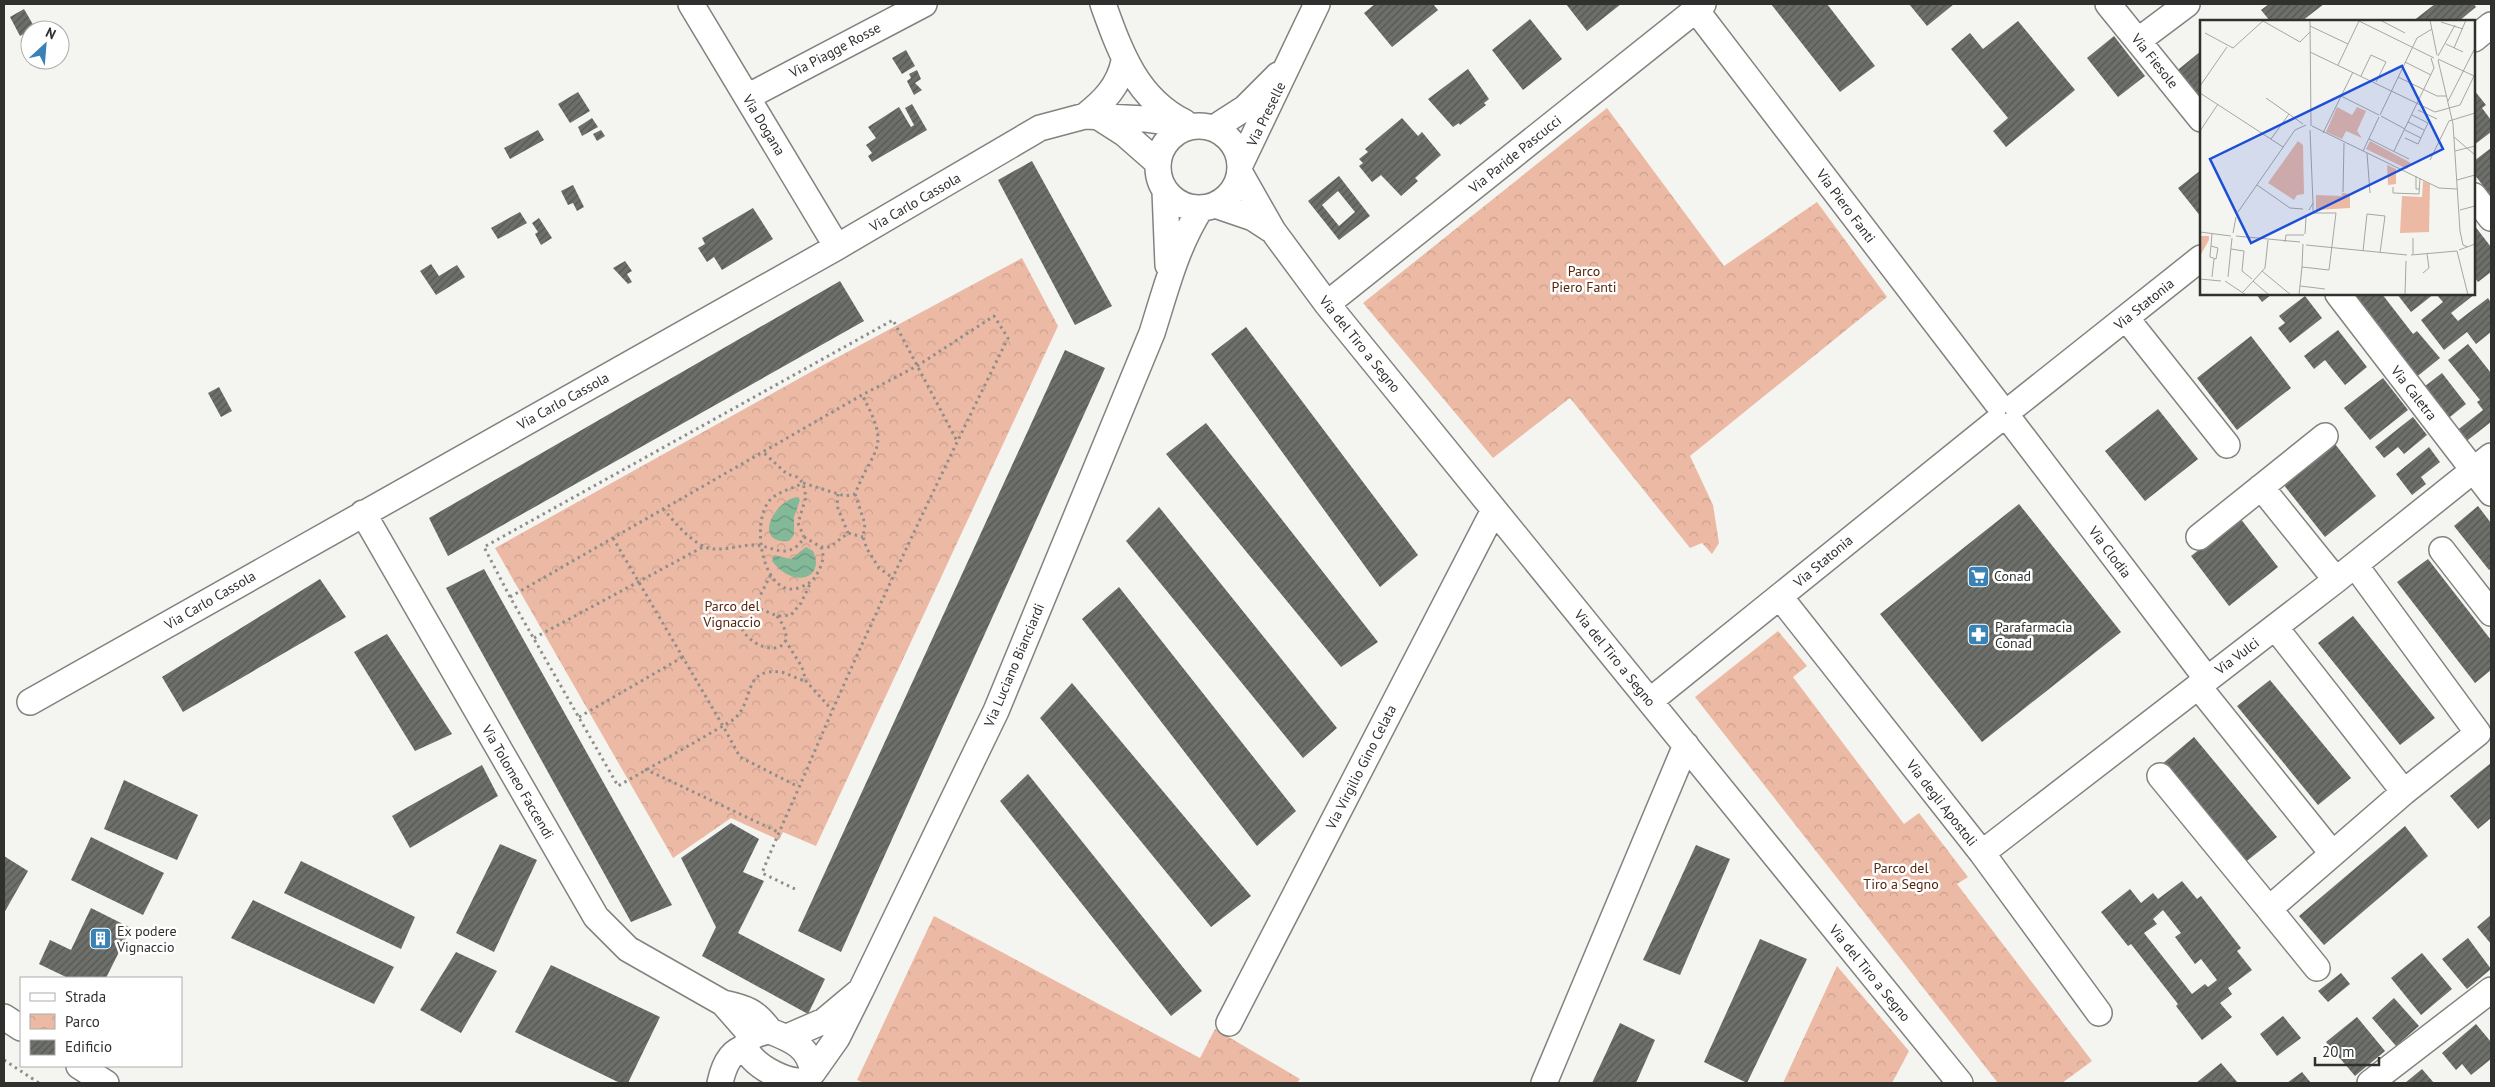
<svg xmlns="http://www.w3.org/2000/svg" width="2495" height="1087" viewBox="0 0 2495 1087" font-family="'PT Sans',sans-serif">
<style>
.park{fill:url(#park-crowns)}
.water{fill:url(#water-waves)}
.building{fill:url(#building-hatch);fill-rule:evenodd}
.lines{fill:none;stroke-linecap:round;stroke-linejoin:round}
.minor-casing{stroke:#83827f;stroke-width:28}
.path{stroke:#8e8e8b;stroke-width:3;stroke-dasharray:2.5 4;stroke-linecap:butt}
.minor{stroke:#fff;stroke-width:25}
.labels{text-anchor:middle;stroke-width:5;stroke-linejoin:round;paint-order:stroke}
.street-label{font-size:14px;fill:#30302e;stroke:#fff}
.park-label{font-size:14px;fill:#57250d;stroke:#fff}
.poi-label{font-size:14px;fill:#30302e;stroke:#fff;text-anchor:start}
.inset-road{fill:none;stroke:#a6a6a2;stroke-width:1}
.view{fill:#1d4ed8;fill-opacity:0.15;stroke:#1d4ed8;stroke-width:2.5}
.inset-edge{fill:none;stroke:#30302e;stroke-width:2.5}
</style>
<defs>
<pattern id="park-crowns" width="20" height="18" patternUnits="userSpaceOnUse" patternTransform="scale(1.25)"><rect width="20" height="18" fill="#ecbaa4"/><path d="M2 6a3 3 0 1 1 6 0M12 15a3 3 0 1 1 6 0" fill="none" stroke="#cba08e"/></pattern>
<pattern id="water-waves" width="16" height="10" patternUnits="userSpaceOnUse" patternTransform="scale(1.25)"><rect width="16" height="10" fill="#83b898"/><path d="M0 5q4-4 8 0t8 0" fill="none" stroke="#6c967c"/></pattern>
<pattern id="building-hatch" width="6" height="6" patternUnits="userSpaceOnUse" patternTransform="scale(1.25)"><rect width="6" height="6" fill="#6d6f6b"/><path d="M-1 1l2-2M0 6l6-6M5 7l2-2" fill="none" stroke="#555754"/></pattern>
</defs>
<rect width="100%" height="100%" fill="#f4f4f0"/>
<path class="park" d="M1607 108 1724 266 1817 202 1887 297 1690 456 1713 505 1719 543 1712 554 1702 543 1690 548 1570 398 1493 458 1363 303Z
M1022 258 1058 326 816 846 783 832 779 840 731 818 673 858 495 548 825 364Z
M1778 631 1807 666 1793 677 1904 824 1919 813 1968 877 1957 884 2092 1061 2062 1083H1998L1695 697Z
M934 916 1200 1058 1215 1029 1300 1079 1297 1083H864L857 1080Z
M1837 966 1909 1051 1892 1083H1783Z"/>
<path class="water" d="M798 497 800 500 794 517V535L789 541C751 544 775 499 798 497Z
M806 547 813 551C826 579 793 589 772 561L774 555 791 559Z"/>
<path class="building" d="M1375 4H1433L1438 10 1392 47 1364 13Z
M1566 4H1621L1587 31Z
M1771 4H1827L1875 66 1840 92Z
M1909 4H1954L1927 26Z
M2269 4H2324L2302 21H2270L2261 10Z
M2435 4H2474L2476 7 2459 21H2413Z
M24 9 35 28 20 36 10 17Z
M1530 19 1562 59 1523 90 1492 50Z
M2018 21 2075 90 2006 147 1993 131 2008 118 1951 49 1970 33 1983 49Z
M2114 36 2145 76 2118 97 2087 58Z
M906 50 915 66 902 74 892 58Z
M2201 51V108L2174 73Z
M1468 69 1489 99 1484 103 1486 105 1460 125 1459 123 1453 127 1428 99Z
M917 70 921 79 915 83 922 90 914 95 907 81 911 78 909 74Z
M2474 90 2486 105 2482 108 2491 120V132L2474 145Z
M578 92 590 111 570 123 558 104Z
M912 104 927 130 872 162 868 156 872 153 866 145 876 138 868 127 899 107 911 127 914 125 905 108Z
M592 118 598 127 582 136 578 127Z
M1402 118 1418 136 1422 132 1441 155 1415 178 1418 181 1401 196 1381 175 1372 182 1359 166 1363 163 1359 159 1368 152 1365 149Z
M538 130 544 140 510 159 504 148Z
M601 130 605 136 597 141 593 134Z
M2491 148V196L2474 174V161Z
M1032 161 1112 306 1075 325 998 180Z
M2201 170V217L2178 188Z
M1339 176 1370 216 1339 240 1308 201ZM1338 191 1355 212 1339 226 1322 205Z
M573 185 584 207 577 211 573 203 568 205 561 191Z
M753 208 773 239 722 270 714 257 707 262 698 248 705 244 702 238Z
M520 212 527 223 498 239 491 228Z
M539 218 552 238 541 245 535 234 538 232 532 223Z
M2474 225 2491 247V272L2478 282 2474 277Z
M625 261 632 271 627 274 632 282 628 284 613 268Z
M431 264 439 276 457 265 465 277 436 295 420 271Z
M840 281 864 321 448 556 429 518Z
M2256 294H2272L2262 302Z
M2346 294H2382L2413 334 2417 331 2440 358 2414 379Z
M2397 294H2434L2411 312Z
M2436 294H2475L2451 313 2458 321 2488 298 2491 303V332L2476 344 2467 332 2444 350 2421 320 2443 302Z
M2305 296 2322 318 2290 343 2278 328 2285 323 2279 316Z
M1246 327 1418 555 1380 587 1211 354Z
M2338 330 2367 367 2345 385 2325 360 2314 369 2304 356Z
M2251 336 2291 388 2237 430 2197 378Z
M2468 344 2491 373V422L2464 443 2455 432 2483 410 2477 402 2480 400 2448 360Z
M1065 350 1105 368 841 952 798 931Z
M2442 373 2466 404 2445 421 2420 390Z
M2383 378 2408 410 2370 440 2344 408Z
M219 387 232 411 221 417 208 393Z
M2158 409 2198 459 2145 501 2105 451Z
M2413 417 2427 435 2404 454 2398 447 2384 458 2375 447Z
M1206 423 1378 642 1341 667 1166 454Z
M2335 444 2376 496 2325 537 2283 484Z
M2429 447 2440 462 2421 477 2426 484 2412 495 2396 474Z
M2019 504 2121 632 1982 742 1880 614Z
M2478 506 2491 523V569L2489 570 2454 526Z
M1159 507 1337 728 1303 758 1126 541Z
M2240 518 2278 567 2229 606 2191 556Z
M2428 559 2491 640V670L2475 683 2397 582Z
M484 569 672 905 631 922 446 588Z
M320 579 346 617 183 712 162 677Z
M1119 587 1296 811 1257 846 1082 619Z
M2353 616 2435 718 2400 745 2318 643Z
M387 634 452 734 415 751 354 652Z
M2270 680 2351 778 2318 805 2237 706Z
M1072 683 1251 896 1211 927 1040 718Z
M2194 737 2277 837 2243 864 2161 765Z
M2491 763V818L2478 829 2450 796Z
M482 765 498 796 410 848 392 816Z
M1028 774 1202 991 1171 1016 1000 801Z
M124 780 198 815 177 860 104 829Z
M731 823 759 839 743 872 764 881 738 933 825 979 808 1014 702 956 716 927 681 858Z
M2405 826 2428 856 2324 945 2299 916Z
M91 837 164 873 143 915 71 880Z
M500 844 537 860 494 952 456 933Z
M1696 845 1730 859 1680 975 1643 960Z
M4 856 28 871 4 913Z
M301 861 415 917 401 949 284 893Z
M2182 881 2197 899 2201 896 2241 948 2237 951 2252 970 2228 988 2232 994 2220 1003 2232 1017 2202 1040 2176 1006 2178 1004 2131 944 2128 946 2101 912 2130 889 2141 903 2153 893 2158 899ZM2163 910 2181 933 2175 937 2195 964 2201 959 2217 980 2208 987 2205 984 2192 994 2144 933 2157 924 2153 919Z
M253 900 394 967 374 1004 231 938Z
M91 908 131 928 106 978H68L39 964 50 940 71 950Z
M2491 915V944L2477 927Z
M2468 938 2491 969 2467 989 2442 959Z
M1760 939 1807 959 1747 1083 1704 1062Z
M456 952 497 971 461 1033 420 1010Z
M2422 953 2452 989 2421 1015 2391 978Z
M551 965 660 1017 628 1083H620L515 1032Z
M2341 973 2350 984 2328 1002 2318 991Z
M2394 998 2419 1026 2396 1046 2372 1018Z
M2283 1016 2301 1038 2277 1056 2260 1034Z
M2357 1017 2385 1051 2355 1076 2326 1042Z
M1620 1023 1655 1040 1636 1083H1592Z
M2476 1024 2491 1042V1059L2471 1075 2462 1064 2456 1070 2442 1053Z
M2221 1063 2238 1083H2196Z
M2422 1069 2434 1083H2405Z
M2302 1072 2311 1083H2287Z"/>
<g class="lines">
<defs>
<path id="minor" d="M691 4 837 247
M1103 4C1120 51 1136 98 1184 122
M2108 4 2201 119
M1696 10 1997 403
M2474 39 2491 25
M2139 40 2187 4
M747 97 924 4
M1085 116C1104 101 1119 86 1124 61
M1100 118 1125 134 1158 163
M1158 167a41 41 0 1 1 82 0a41 41 0 1 1-82 0Z
M1214 128 1245 108 1278 75
M1240 165 1317 4
M1240 173 1273 231 1327 304 1960 1083
M1165 191 1168 265
M2474 196 2491 218
M1215 205 1253 218 1273 231
M2338 294 2491 493
M1327 304 1703 4
M2126 318 2227 445
M2016 405 2201 258
M2013 424 2207 679
M2261 487 2336 580
M363 513 596 917 628 949 723 1003
M2199 537 2325 436
M2442 550 2491 613
M1780 597 1982 853 2099 1013
M2275 627 2404 792
M2198 686 2332 853
M1650 701 1996 422
M30 702 837 247 1040 128 1085 116 1146 119 1161 121 1183 129
M2160 776 2269 909 2404 792 2478 733 2355 565
M1982 853 2336 580 2491 456
M2269 909 2317 968
M861 990 996 711 1152 333C1166 289 1176 247 1201 208
M4 1017 21 1028
M1229 1023 1494 510
M770 1031C793 1040 809 1047 813 1072 809 1077 804 1082 797 1081 771 1079 714 1040 770 1031Z
M752 1036 723 1003C746 1008 756 1011 770 1031
M787 1037 824 1021 861 990 837 1038 813 1072
M79 1066 106 1083
M720 1083C723 1069 729 1051 745 1048
M1544 1083 1686 745
M2370 1083 2491 990"/>
</defs>
<use href="#minor" class="minor-casing"/>
<path class="path" d="M838 494 837 506 848 533
M855 494 865 524 863 537 867 549 879 568 893 578
M663 509C675 522 687 538 703 546 718 554 740 544 756 545 766 546 778 552 786 551 795 549 800 545 804 537L798 523 806 497 803 483 797 477 787 474 763 452
M804 537 821 547H830L848 533 863 537
M613 538 723 726C730 722 737 718 741 711 753 691 747 669 780 672 788 673 797 679 806 681
M821 547C825 555 822 565 818 572 814 580 809 584 801 587 764 603 749 523 770 500 779 491 792 489 803 483L845 496 855 494C874 445 892 450 862 395
M510 597 484 547 893 320 957 441
M757 607 760 596 771 574
M777 616C807 656 754 658 740 625 741 598 760 609 775 615 779 617 786 615 791 615L801 603 810 584
M534 638 703 547
M785 640 802 667 806 681 832 710
M579 717 683 657
M645 769 778 832
M795 889 762 873C776 838 792 804 807 769 869 624 938 480 1008 338L994 316 917 366 862 395 510 597 618 786 723 726 740 757 799 787
M4 1060 39 1083"/>
<use href="#minor" class="minor"/>
</g>
<defs>
<symbol id="supermarket-square" viewBox="-11 -11 22 22"><rect x="-9" y="-9" width="18" height="18" rx="4" fill="#3982b6" stroke="#fff"/><path d="M-6-5.5h2.5l.6 2H6L4.5 2H-2.5L-4.4-4H-6ZM-1.5 3.2a1.3 1.3 0 1 0 .1 0ZM3 3.2a1.3 1.3 0 1 0 .1 0Z" fill="#fff"/></symbol>
<symbol id="pharmacy-square" viewBox="-11 -11 22 22"><rect x="-9" y="-9" width="18" height="18" rx="4" fill="#3982b6" stroke="#fff"/><path d="M-2-6h4v4h4v4h-4v4h-4v-4h-4v-4h4Z" fill="#fff"/></symbol>
<symbol id="building-square" viewBox="-11 -11 22 22"><rect x="-9" y="-9" width="18" height="18" rx="4" fill="#3982b6" stroke="#fff"/><path d="M-4-6H4V6H1V3H-1V6H-4ZM-2.5-4.3h1.7v1.8h-1.7ZM.8-4.3h1.7v1.8H.8ZM-2.5-1h1.7V.8h-1.7ZM.8-1h1.7V.8H.8Z" fill="#fff"/></symbol>
</defs>
<g fill-rule="evenodd">
<use href="#supermarket-square" x="1966" y="564" width="25" height="25"/>
<use href="#pharmacy-square" x="1966" y="622" width="25" height="25"/>
<use href="#building-square" x="88" y="926" width="25" height="25"/>
</g>
<g class="labels">
<g class="street-label">
<text transform="translate(835 50) rotate(-28)" y="5">Via Piagge Rosse</text>
<text transform="translate(2155 61) rotate(51)" y="5">Via Fiesole</text>
<text transform="translate(1266 114) rotate(-64)" y="5">Via Preselle</text>
<text transform="translate(764 125) rotate(59)" y="5">Via Dogana</text>
<text transform="translate(1515 154) rotate(-39)" y="5">Via Paride Pascucci</text>
<text transform="translate(915 202) rotate(-30)" y="5">Via Carlo Cassola</text>
<text transform="translate(1846 206) rotate(53)" y="5">Via Piero Fanti</text>
<text transform="translate(2144 304) rotate(-39)" y="5">Via Statonia</text>
<text transform="translate(1360 344) rotate(51)" y="5">Via del Tiro a Segno</text>
<text transform="translate(2414 393) rotate(52)" y="5">Via Caletra</text>
<text transform="translate(563 401) rotate(-29)" y="5">Via Carlo Cassola</text>
<text transform="translate(2110 552) rotate(53)" y="5">Via Clodia</text>
<text transform="translate(1823 561) rotate(-40)" y="5">Via Statonia</text>
<text transform="translate(210 600) rotate(-30)" y="5">Via Carlo Cassola</text>
<text transform="translate(2237 656) rotate(-37)" y="5">Via Vulci</text>
<text transform="translate(1615 658) rotate(51)" y="5">Via del Tiro a Segno</text>
<text transform="translate(1014 665) rotate(-67)" y="5">Via Luciano Bianciardi</text>
<text transform="translate(1361 767) rotate(-63)" y="5">Via Virgilio Gino Celata</text>
<text transform="translate(518 782) rotate(60)" y="5">Via Tolomeo Faccendi</text>
<text transform="translate(1942 803) rotate(52)" y="5">Via degli Apostoli</text>
<text transform="translate(1870 973) rotate(51)" y="5">Via del Tiro a Segno</text>
</g>
<g class="park-label">
<text x="1584" y="276">Parco<tspan x="1584" dy="16">Piero Fanti</tspan></text>
<text x="732" y="611">Parco del<tspan x="732" dy="16">Vignaccio</tspan></text>
<text x="1901" y="873">Parco del<tspan x="1901" dy="16">Tiro a Segno</tspan></text>
</g>
<g class="poi-label">
<text x="1994" y="581">Conad</text>
<text x="1995" y="632">Parafarmacia<tspan x="1995" dy="16">Conad</tspan></text>
<text x="117" y="936">Ex podere<tspan x="117" dy="16">Vignaccio</tspan></text>
</g>
</g>
<g transform="translate(2200 20)">
<rect width="275" height="275" fill="#f4f4f0"/>
<path d="M137 87 152 95 157 87 166 91 157 111 162 118 146 111 142 119 126 112ZM98 121 103 125 104 174 97 175 94 180 68 163ZM170 121 211 143 207 149 166 129ZM187 145 196 149V164L188 165ZM223 161 230 164 229 212 200 213 202 176 222 177ZM142 173 150 174V188L116 190V175L142 176Z" fill="#ecbaa4"/>
<path d="M0 216H9V220L0 236Z" fill="#ecbaa4"/>
<path class="inset-road" d="M110 0 111 106M157 0 234 38M180 0 205 13M230 0 237 35M63 1 100 22 110 12M241 2 263 9M110 6 148 24M5 13 33 28 64 0M246 24 263 32M254 28 266 0M110 32 235 92 260 85 274 56M238 36 255 5M238 39 274 56M238 40 253 104 260 211 263 225 268 227M205 42 231 55M138 45 159 1M161 56 171 35 186 42 176 62M198 57 237 76H246M0 66 27 27M0 73 83 127M141 76 179 95M66 78 103 104M248 81 275 28M218 90 237 99M180 95 217 18 232 9M181 96 205 109M208 102 224 110M112 106 239 168 257 169M110 110 113 183M205 110 221 118M0 111 18 84M123 113 153 52M254 117 275 135M205 118 218 124 228 103 212 95M71 119 89 94M169 119 209 139M163 131 179 97M194 131 234 48 231 38M255 131 275 126M167 133 170 173M230 140 249 101 275 93M216 156V169H219M257 160 275 155M57 165 90 188 103 189M193 167V173L219 174 220 158M143 172 144 123M109 190 113 183V191M260 190 275 186M38 192 95 110 106 105M0 212 31 216M33 213 36 197M105 214 106 197M36 216 100 222M213 218V234M85 222 86 215H104M103 224 102 247 129 250 136 193H112M106 225 207 235M11 226 18 228 16 239 10 237V235L11 226 12 213M31 229 44 231 42 251 52 259M259 230 275 224M163 231 167 194 185 196 180 233M257 231 268 275M211 235 257 231M62 251 91 275M223 253 229 248 227 234M12 257 14 239M28 257 32 218M0 259 21 261M25 261 46 275M53 261 69 275M100 266 125 269M43 272 65 248 68 220M99 275 102 247M205 275 206 241"/>
<path class="view" d="M202 46 243 129 51 223 10 139Z"/>
<rect width="275" height="275" class="inset-edge"/>
</g>
<rect width="2495" height="1087" fill="none" stroke="#30302e" stroke-width="10"/>
<rect x="20" y="977" width="162" height="90" fill="#ffffff" stroke="#acacab"/>
<rect x="30" y="993" width="25" height="8" fill="#ffffff" stroke="#acacab"/>
<text x="65" y="1002" font-size="15" fill="#30302e">Strada</text>
<rect x="30" y="1014" width="25" height="15" fill="url(#park-crowns)" stroke="#acacab"/>
<text x="65" y="1027" font-size="15" fill="#30302e">Parco</text>
<rect x="30" y="1040" width="25" height="15" fill="url(#building-hatch)" stroke="#acacab"/>
<text x="65" y="1052" font-size="15" fill="#30302e">Edificio</text>
<g transform="translate(45 45) rotate(26)"><circle r="24" fill="#ffffff" stroke="#acacab"/>
<path d="M0-4L9 19L0 12L-9 19Z" fill="#3982b6"/>
<text y="-8" font-size="14" font-weight="bold" text-anchor="middle" fill="#30302e">N</text>
</g>
<path d="M2315 1057v8h64v-8" fill="none" stroke="#30302e" stroke-width="2.5"/>
<text x="2322" y="1057" font-size="15" fill="#30302e" stroke="#ffffff" stroke-width="4" paint-order="stroke">20 m</text>
</svg>
